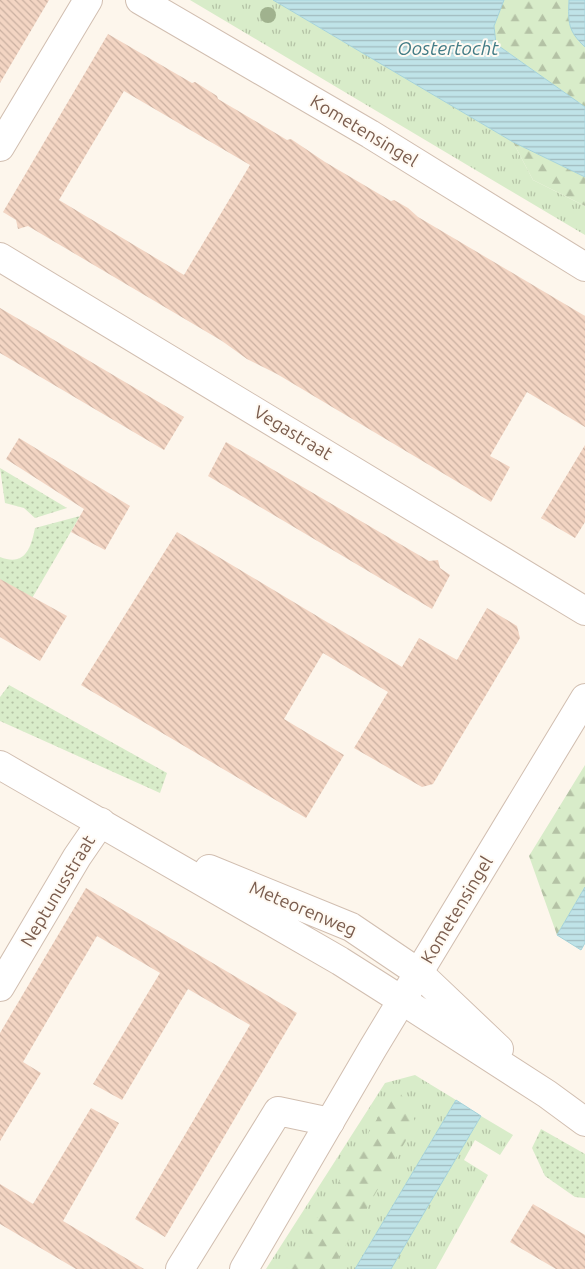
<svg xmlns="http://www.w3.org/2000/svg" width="585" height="1269" viewBox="0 0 585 1269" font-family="Ubuntu,sans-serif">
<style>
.grass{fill:url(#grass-tufts)}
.forest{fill:url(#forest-firs)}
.garden{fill:url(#garden-dots)}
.water{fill:url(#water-rules);stroke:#a5d3da}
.building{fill:url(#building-back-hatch);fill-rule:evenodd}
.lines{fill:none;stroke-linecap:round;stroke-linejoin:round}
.minor-casing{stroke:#d1beb0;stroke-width:30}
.tertiary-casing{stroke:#d1beb0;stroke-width:30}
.minor{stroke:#fff;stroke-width:28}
.tertiary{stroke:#fff;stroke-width:28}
.tree{fill:#a0b28e}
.labels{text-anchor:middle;stroke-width:4;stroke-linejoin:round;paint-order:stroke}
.street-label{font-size:18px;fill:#7a5c4d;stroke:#fffaf3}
.water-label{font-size:19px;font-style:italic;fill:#437c86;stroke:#fffaf3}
</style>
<defs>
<pattern id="grass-tufts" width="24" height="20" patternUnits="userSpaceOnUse" patternTransform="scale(1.25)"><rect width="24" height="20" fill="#d8ecc9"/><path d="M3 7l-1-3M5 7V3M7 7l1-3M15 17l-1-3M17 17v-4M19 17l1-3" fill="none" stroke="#b4c2a5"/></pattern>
<pattern id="forest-firs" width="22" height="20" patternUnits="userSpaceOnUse" patternTransform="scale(1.25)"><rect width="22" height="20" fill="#d8ecc9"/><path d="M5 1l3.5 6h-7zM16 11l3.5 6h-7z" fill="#b4c2a5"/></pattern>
<pattern id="garden-dots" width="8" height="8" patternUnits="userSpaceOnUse" patternTransform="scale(1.25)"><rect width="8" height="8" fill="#d8ecc9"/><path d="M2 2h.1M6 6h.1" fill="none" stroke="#b4c2a5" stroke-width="1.8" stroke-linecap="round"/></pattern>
<pattern id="water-rules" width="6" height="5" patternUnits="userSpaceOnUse" patternTransform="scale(1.25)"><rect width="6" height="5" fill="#bfe3e8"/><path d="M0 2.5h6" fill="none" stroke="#a0bbbe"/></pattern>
<pattern id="building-back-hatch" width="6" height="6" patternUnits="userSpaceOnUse" patternTransform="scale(1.25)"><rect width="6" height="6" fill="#f3d5c3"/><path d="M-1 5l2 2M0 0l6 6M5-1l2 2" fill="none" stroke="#cab0a1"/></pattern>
</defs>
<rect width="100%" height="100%" fill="#fdf6ec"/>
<path class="grass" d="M190 0H273L513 142 533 180 585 206V235Z
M415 1075 456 1100 355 1269H266L385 1083Z
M481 1116 513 1135 500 1155 475 1140 464 1160 488 1175 436 1269H389Z"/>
<path class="forest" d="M504 0H569C568 23 568 30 585 47V107L496 44 494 26Z
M513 142 585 177V206L533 180Z
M585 765V887L557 935 529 856Z
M397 1086 416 1123 332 1269H286Z"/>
<path class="garden" d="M0 468 67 508 35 518 24 508 5 503Z
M80 516 31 600 0 579V557C25 567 31 548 35 528Z
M9 685 167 773 160 793 0 721V697Z
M541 1129 585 1154V1198L575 1197 545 1176 532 1148Z"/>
<path class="water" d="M273 0H504L494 26 496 44 585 107V177L513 142Z
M569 0H585V47C568 31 568 23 569 0Z
M585 887V943L581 950 557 935Z
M456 1100 481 1116 391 1269H355Z"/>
<path class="building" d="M0 0H49L0 83Z
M108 34 192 83 195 82 217 96 218 99 277 134 287 140 291 139 325 162 391 201 394 200 408 208 418 217 585 316V427L527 392 490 456 510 467 491 502 277 374 247 359 222 341 28 226 18 229 16 220 3 212ZM124 91 250 165 184 275 59 200Z
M0 308 184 417 164 450 0 353Z
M19 438 130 506 105 550 71 532 84 509 6 459Z
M226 442 429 561 438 560 440 568 450 575 432 609 208 476Z
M585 445V522L575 538 541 518Z
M177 532 402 667 419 638 457 660 487 608 517 626 520 638 433 784 422 787 354 748 388 692 323 653 284 719 344 755 306 818 81 685Z
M0 579 67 616 40 661 0 637Z
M86 888 297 1013 165 1237 135 1219 250 1025 188 989 122 1100 93 1084 160 973 97 936 23 1062 41 1073 0 1141V1033Z
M91 1108 119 1123 63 1221 144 1269H76L0 1224V1184L33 1204Z
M533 1204 585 1235V1269H556L510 1242Z"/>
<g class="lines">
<defs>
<path id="minor" d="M140 0 370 134 585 267
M0 147 88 0
M0 257 585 611
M419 973 499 1049
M0 987 77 857 101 822
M403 1001 547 1094 585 1122
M180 1269 278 1111 330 1122"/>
<path id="tertiary" d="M0 765 340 961 403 1001
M209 869 351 927 419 973
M244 1269 373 1048 585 698"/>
</defs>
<use href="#minor" class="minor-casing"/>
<use href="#tertiary" class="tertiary-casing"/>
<use href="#minor" class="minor"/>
<use href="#tertiary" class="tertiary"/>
</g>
<circle class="tree" cx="268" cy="15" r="8"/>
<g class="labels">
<g class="street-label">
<text transform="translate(364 131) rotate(31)" y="6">Kometensingel</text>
<text transform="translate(293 433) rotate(31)" y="6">Vegastraat</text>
<text transform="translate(58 891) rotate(-59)" y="6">Neptunusstraat</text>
<text transform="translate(303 909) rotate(23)" y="6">Meteorenweg</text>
<text transform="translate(457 910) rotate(-59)" y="6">Kometensingel</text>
</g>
<g class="water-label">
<text x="448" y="55">Oostertocht</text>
</g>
</g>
</svg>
